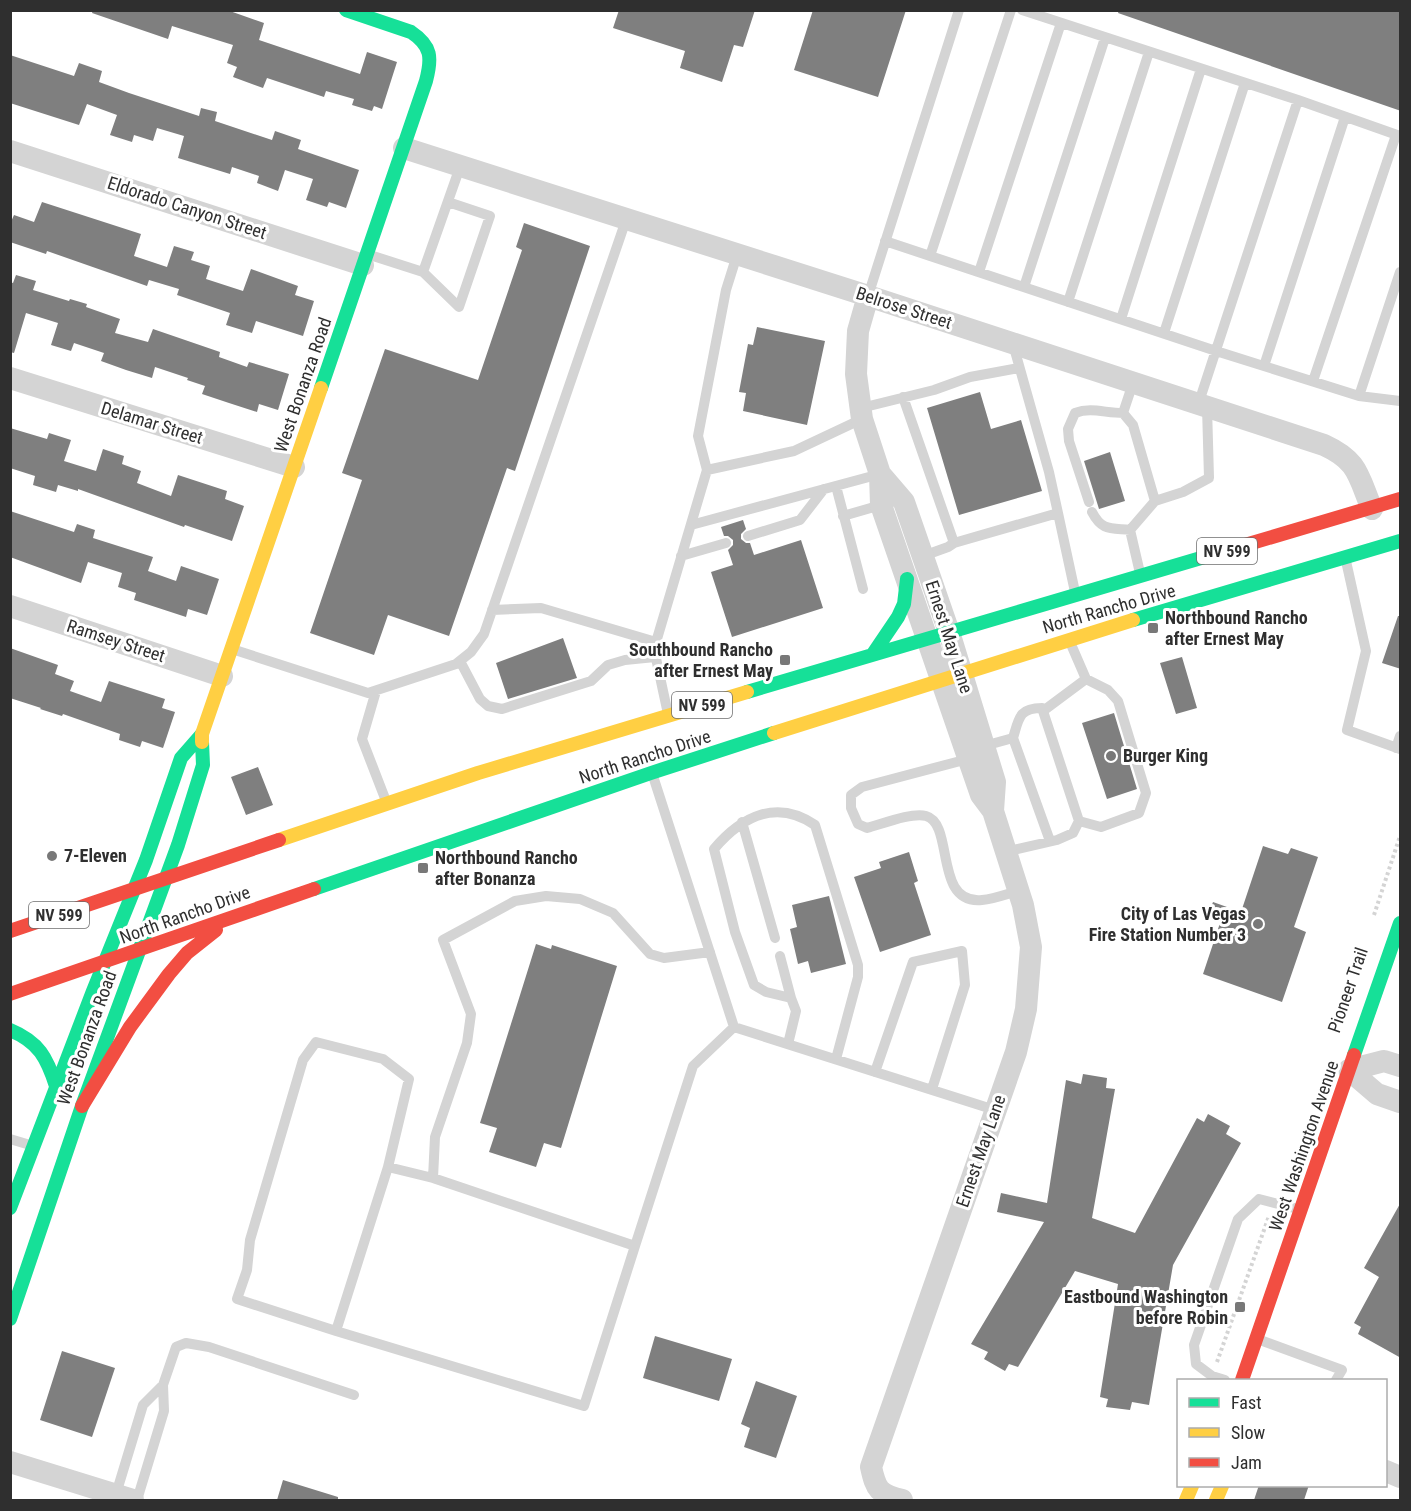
<svg xmlns="http://www.w3.org/2000/svg" width="1411" height="1511" viewBox="0 0 1411 1511" font-family="'Roboto Condensed',sans-serif">
<style>
.building{fill:#7f7f7f}
.lines{fill:none;stroke-linecap:round;stroke-linejoin:round}
.path{stroke:#d4d4d4;stroke-width:4;stroke-dasharray:3 3;stroke-linecap:butt}
.lane{stroke:#d4d4d4;stroke-width:10}
.street{stroke:#d4d4d4;stroke-width:22}
.fast{stroke:#16e098;stroke-width:14}
.slow{stroke:#ffcf43;stroke-width:14}
.jam{stroke:#f24e42;stroke-width:14}
.poi-dot{fill:#787878;stroke:#fff;stroke-width:2}
.labels{text-anchor:middle;stroke-width:6;stroke-linejoin:round;paint-order:stroke}
.shield{fill:#fff;stroke:#6d6d6d;stroke-width:1.5}
.shield-label{font-size:16px;font-weight:bold;fill:#2f2f2f}
.street-label{font-size:18px;fill:#2f2f2f;stroke:#fff}
.poi-label{font-size:18px;font-weight:bold;fill:#2f2f2f;stroke:#fff;text-anchor:start}
</style>
<rect width="100%" height="100%" fill="#fff"/>
<path class="building" d="M93 10H227L264 23 259 40 360 74 367 52 397 62 382 109 374 106 372 111 352 105 354 99 326 91 324 97 267 78 263 88 233 77 237 67 227 63 233 45 172 26 168 39 92 13Z
M619 10H755L743 47 734 45 722 82 680 68 685 51 613 28Z
M813 10H906L878 97 794 70Z
M1119 10H1401V111L1118 13Z
M10 55 74 76 79 63 102 71 99 82 129 93 199 116 201 108 217 112 215 121 272 140 275 131 301 140 298 149 359 170 346 208 329 202 327 207 306 200 313 179 285 170 278 191 257 183 259 176 232 167 230 174 178 158 184 136 157 128 153 141 134 135 132 142 110 135 117 115 87 104 79 125 10 103Z
M42 202 141 234 134 256 167 267 174 246 194 252 191 260 210 266 206 279 243 291 251 269 298 286 295 295 314 301 303 336 256 321 252 333 226 325 230 313 177 295 179 289 149 280 147 286 47 251 46 254 10 242V224L14 215 34 222Z
M524 223 590 246 515 471 507 468 449 636 388 615 374 655 310 633 362 480 342 473 385 349 478 380 522 250 516 247Z
M16 275 36 281 33 290 69 301 70 299 87 304 86 307 120 319 115 333 148 342 153 329 220 352 219 357 247 367 249 362 289 374 278 410 259 404 257 412 229 403 202 394 205 386 187 380 188 378 155 367 152 378 126 370 101 361 104 353 74 343 71 351 51 345 58 323 26 313 14 353 10 352V282L13 283Z
M757 327 825 341 807 425 743 411 746 393 739 392 748 344 753 345Z
M980 392 991 429 1021 420 1042 491 959 515 927 408Z
M10 428 47 439 49 433 71 440 64 461 96 471 103 449 124 456 122 464 141 471 137 483 171 496 178 475 227 491 225 499 244 506 232 541 185 525 184 527 78 489V491L58 485 56 492 33 485 35 476 10 468Z
M1110 452 1125 501 1099 509 1084 461Z
M10 511 74 532 77 524 95 530 93 538 153 557 148 571 176 581 181 566 219 579 207 615 188 609 186 617 134 600 136 593 118 587 122 573 88 562 81 583 10 557Z
M743 520 746 529 741 534V539L746 543H750L754 555 801 540 823 608 732 637 711 572 733 565 728 550 733 545V540L728 536H724L721 527Z
M1398 616H1401V669L1382 663Z
M563 638 577 678 508 699 496 663Z
M10 648 58 665 55 674 74 681 70 691 101 702 109 681 165 699 162 708 175 712 163 748 142 741 140 747 119 740 120 734 63 714 62 716 40 709 41 708 10 698Z
M1182 657 1197 708 1176 714 1160 663Z
M1114 713 1137 789 1107 799 1082 723Z
M258 767 273 805 246 815 231 777Z
M1263 846 1288 854 1291 848 1318 857 1294 927 1306 932 1282 1002 1203 974 1221 920 1208 916 1213 902 1241 912Z
M909 852 918 881 914 883 931 935 880 952 854 877 881 868 879 862Z
M829 896 846 964 811 973 808 961 798 964 790 929 797 927 792 905Z
M536 944 551 949 552 945 617 966 561 1148 544 1143 536 1167 489 1152 497 1128 480 1123Z
M1083 1074 1107 1078 1106 1088 1115 1089 1092 1218 1135 1233 1197 1118 1204 1122 1208 1114 1230 1126 1226 1134 1241 1143 1173 1265 1149 1405 1132 1402 1130 1410 1106 1407 1108 1399 1100 1397 1118 1284 1075 1271 1018 1367 1009 1364 1005 1371 984 1359 988 1352 971 1344 1044 1222 997 1212 1001 1193 1047 1203 1066 1080 1081 1084Z
M1401 1202V1358L1358 1334 1361 1327 1354 1323 1379 1277 1364 1268Z
M655 1336 732 1359 719 1401 643 1378Z
M62 1351 115 1368 92 1437 40 1420Z
M756 1381 797 1396 776 1458 744 1447 750 1428 741 1424Z
M283 1480 338 1497V1500H277Z
M1259 1485H1309L1304 1500H1254Z"/>
<g class="lines">
<path class="path" d="M1374 915 1400 836
M1217 1362 1269 1216"/>
<path class="lane" d="M1022 10 1298 100 1400 136
M885 241 1216 351 1359 396 1400 272
M370 255 423 272 459 307 490 216 448 202
M930 256 1011 10
M423 272 460 167
M979 272 1061 23
M1024 287 1105 38
M868 296 959 10
M1068 302 1149 52
M1121 319 1201 69
M1164 333 1245 83
M1264 366 1345 117
M1313 381 1396 135
M1133 383 1123 413 1133 425 1155 501 1130 530 1140 573
M1359 396 1400 401
M903 397 954 543
M1198 405 1298 100
M861 408 934 390 970 377 1019 368
M707 470 794 451 862 419
M836 486 863 589
M1155 501 1183 492 1209 478 1207 407
M1089 502 1069 441 1068 429 1075 413C1091 407 1105 413 1123 413
M1092 512C1102 531 1110 528 1130 530
M1058 513 1075 592
M843 516 881 505
M691 525 880 474
M748 536 800 520 824 489
M681 556 726 543
M923 556 948 547 954 543 1058 513 1049 472 1013 344
M1346 561 1366 651 1347 730 1400 749
M492 610 541 608 656 642
M1070 642 1086 679 1108 690 1118 701 1146 793 1139 813 1101 827 1079 821
M235 650 368 693 456 664 471 652 484 634 626 220
M460 661 480 699 488 706 502 709 591 681 608 665 625 660 655 657
M376 691 362 739 386 801
M1043 711 1086 679
M668 714 654 649 707 470 698 436 726 290 737 255
M1013 738 1050 841
M984 746 1013 738C1019 718 1019 708 1042 708L1079 821 1073 833 1057 840 1005 852
M1396 748 1400 736
M968 759 862 787 851 795V808L858 824 867 828C882 824 912 812 926 816 955 824 933 905 982 900 994 899 1007 894 1018 891
M653 776 734 1027
M742 822 775 938
M710 952 664 958 650 954 613 913 580 899 546 896 515 901 443 940 471 1014 467 1043 435 1137 433 1178 635 1246 693 1066 734 1027
M780 956 791 998
M734 1027 995 1110
M788 1044 796 1011 791 998 766 992 754 985 735 932 714 849C742 816 777 799 815 825L858 965V977L836 1059
M875 1072 913 962 962 951 965 985 932 1089
M10 1139 30 1145
M433 1178 388 1167 336 1331 584 1406 635 1246
M336 1331 237 1299 247 1270 250 1240 303 1060 316 1042 383 1059 409 1079 388 1167
M1260 1340 1342 1370 1336 1380
M1225 1380 1212 1376 1196 1364 1194 1345 1238 1219 1259 1199 1298 1209
M116 1494 143 1405 163 1385
M137 1500 164 1411 163 1385 176 1347 186 1343 209 1347 354 1395"/>
<path class="street" d="M404 148 868 296 1324 445C1359 461 1358 476 1372 509
M10 151 363 265
M868 296 858 331 856 374 862 419 880 474 881 505 981 795 993 811 1023 905 1031 947 1026 1009 1016 1052 871 1467C876 1490 879 1494 902 1500
M10 378 294 467
M880 474 904 502 949 632 995 782 993 811
M10 606 222 676
M1349 1070 1377 1094 1400 1102
M1349 1070 1384 1061 1400 1066
M10 1462 133 1500
M1386 1471 1400 1477"/>
<path class="fast" d="M321 388 426 81C432 58 432 46 411 32L346 10
M1133 620 1400 541
M873 654 898 617 904 604 907 579
M747 692 1245 545
M314 889 651 773 774 733
M10 1030C39 1042 47 1058 56 1086
M1354 1055 1400 923
M10 1208 93 991 146 860 181 758 202 734
M10 1319 82 1106 178 845 203 765 202 742"/>
<path class="slow" d="M774 733 1133 620
M202 742V734L321 388
M279 840 478 773 747 692
M1186 1500 1192 1486
M1216 1500 1222 1486"/>
<path class="jam" d="M1245 545 1400 499
M10 931 279 840
M10 994 314 889
M82 1106 130 1027 169 974 187 953 216 930
M1242 1380 1354 1055"/>
</g>
<g class="poi-dot">
<rect x="1147" y="622" width="12" height="12" rx="3"/>
<rect x="779" y="654" width="12" height="12" rx="3"/>
<circle cx="1111" cy="756" r="6"/>
<circle cx="52" cy="856" r="6"/>
<rect x="417" y="862" width="12" height="12" rx="3"/>
<circle cx="1258" cy="924" r="6"/>
<rect x="1234" y="1301" width="12" height="12" rx="3"/>
</g>
<g class="labels">
<g class="shield">
<rect x="1197" y="538" width="60" height="26" rx="4.5"/>
<rect x="672" y="692" width="60" height="26" rx="4.5"/>
<rect x="29" y="902" width="60" height="26" rx="4.5"/>
</g>
<g class="shield-label">
<text x="1227" y="557">NV 599</text>
<text x="702" y="711">NV 599</text>
<text x="59" y="921">NV 599</text>
</g>
<g class="street-label">
<text transform="translate(187 208) rotate(18)" y="6">Eldorado Canyon Street</text>
<text transform="translate(904 308) rotate(18)" y="6">Belrose Street</text>
<text transform="translate(303 385) rotate(-71)" y="6">West Bonanza Road</text>
<text transform="translate(152 423) rotate(17)" y="6">Delamar Street</text>
<text transform="translate(1109 609) rotate(-16)" y="6">North Rancho Drive</text>
<text transform="translate(949 637) rotate(72)" y="6">Ernest May Lane</text>
<text transform="translate(116 641) rotate(18)" y="6">Ramsey Street</text>
<text transform="translate(645 757) rotate(-18)" y="6">North Rancho Drive</text>
<text transform="translate(185 915) rotate(-20)" y="6">North Rancho Drive</text>
<text transform="translate(1348 990) rotate(-71)" y="6">Pioneer Trail</text>
<text transform="translate(87 1038) rotate(-70)" y="6">West Bonanza Road</text>
<text transform="translate(1304 1146) rotate(-71)" y="6">West Washington Avenue</text>
<text transform="translate(981 1151) rotate(-71)" y="6">Ernest May Lane</text>
</g>
<g class="poi-label">
<text x="1165" y="624">Northbound Rancho<tspan x="1165" dy="21">after Ernest May</tspan></text>
<text x="773" y="656" text-anchor="end">Southbound Rancho<tspan x="773" dy="21">after Ernest May</tspan></text>
<text x="1123" y="762">Burger King</text>
<text x="64" y="862">7-Eleven</text>
<text x="435" y="864">Northbound Rancho<tspan x="435" dy="21">after Bonanza</tspan></text>
<text x="1246" y="920" text-anchor="end">City of Las Vegas<tspan x="1246" dy="21">Fire Station Number 3</tspan></text>
<text x="1228" y="1303" text-anchor="end">Eastbound Washington<tspan x="1228" dy="21">before Robin</tspan></text>
</g>
</g>
<rect width="1411" height="1511" fill="none" stroke="#2f2f2f" stroke-width="24"/>
<rect x="1177" y="1379" width="210" height="108" fill="#ffffff" stroke="#acacac" stroke-width="1.5"/>
<rect x="1189" y="1398" width="30" height="9" fill="#16e098" stroke="#acacac" stroke-width="1.5"/>
<text x="1231" y="1409" font-size="18" fill="#2f2f2f">Fast</text>
<rect x="1189" y="1428" width="30" height="9" fill="#ffcf43" stroke="#acacac" stroke-width="1.5"/>
<text x="1231" y="1439" font-size="18" fill="#2f2f2f">Slow</text>
<rect x="1189" y="1458" width="30" height="9" fill="#f24e42" stroke="#acacac" stroke-width="1.5"/>
<text x="1231" y="1469" font-size="18" fill="#2f2f2f">Jam</text>
</svg>
